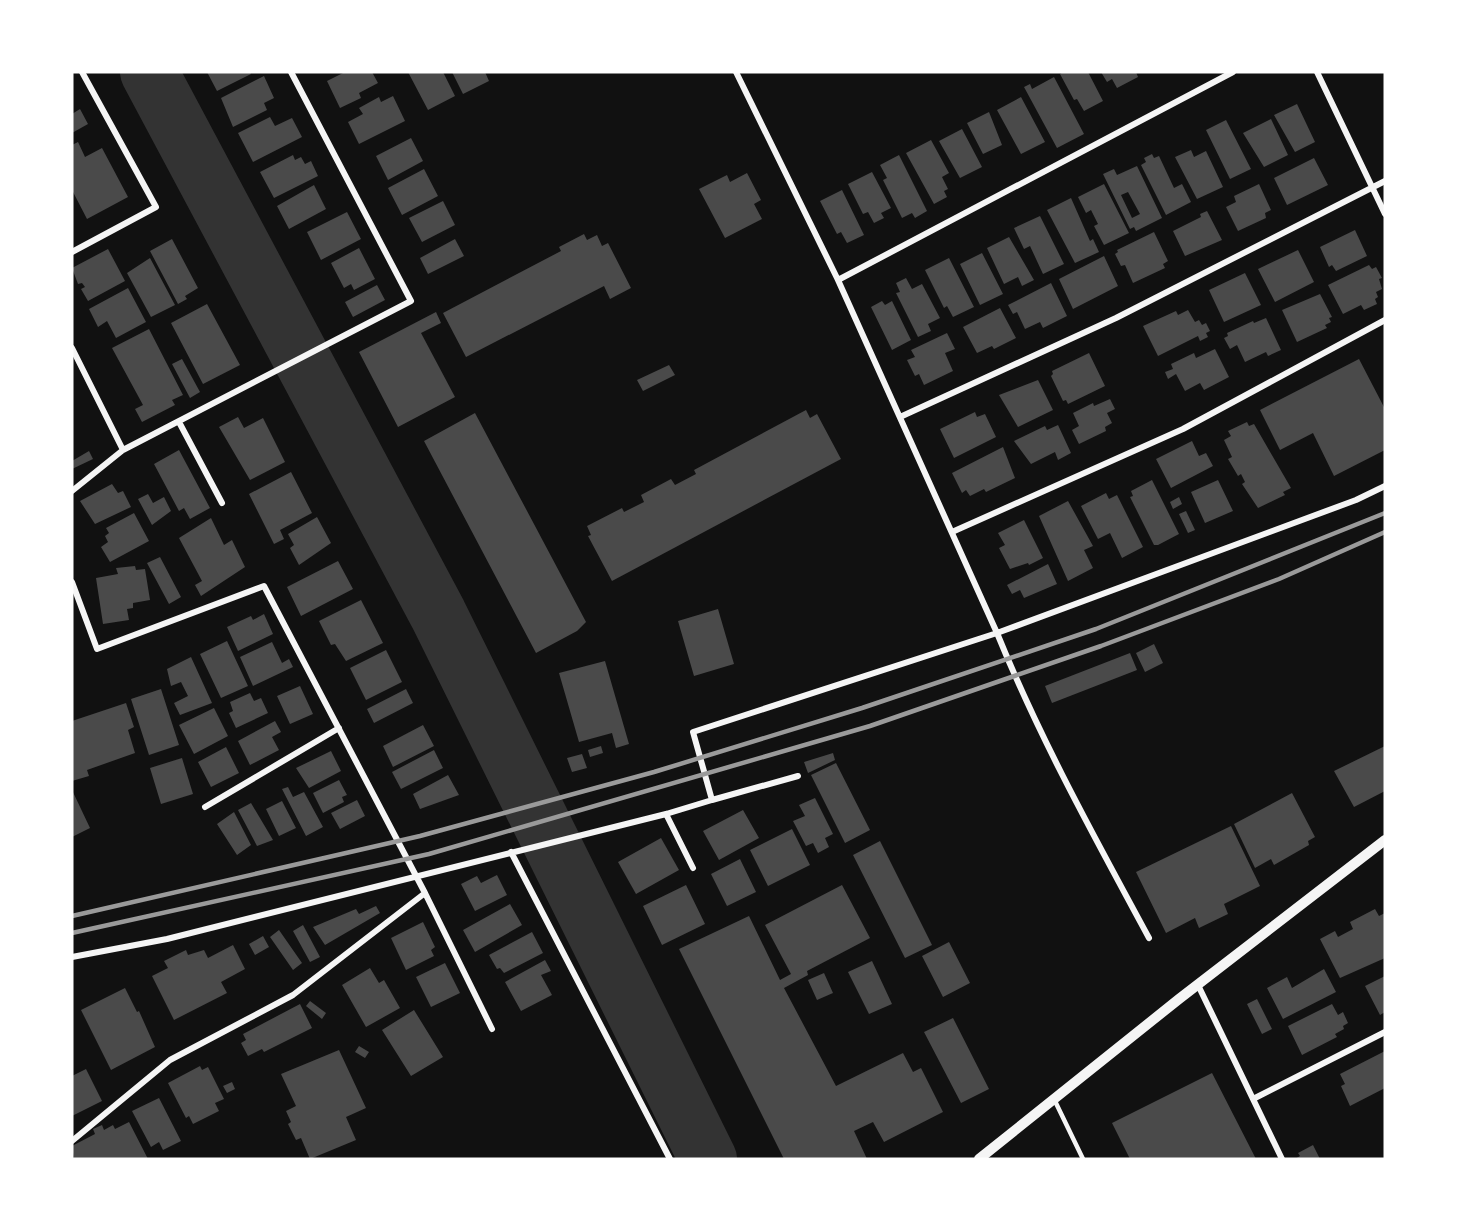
<svg xmlns="http://www.w3.org/2000/svg" width="1457" height="1231" viewBox="0 0 1457 1231" font-family="'DM Sans',sans-serif">
<style>
.lines{fill:none;stroke-linecap:round;stroke-linejoin:round}
.river{stroke:#333;stroke-width:58}
.building{fill:#4a4a4a;fill-rule:evenodd}
.service{stroke:#f5f5f5;stroke-width:4.5}
.minor{stroke:#f5f5f5;stroke-width:6}
.tertiary{stroke:#f5f5f5;stroke-width:10}
.rail{stroke:#9a9a9a;stroke-width:4.5}
</style>
<rect width="100%" height="100%" fill="#111"/>
<g class="lines">
<path class="river" d="M149 72 438 614 708 1159"/>
</g>
<path class="building" d="M207 72H250L251 74 217 91Z
M345 72H372L378 83 359 93 361 98 340 108 327 81Z
M408 72H443L455 96 428 110Z
M452 72H485L489 81 463 94Z
M1063 72H1088L1103 101 1084 111 1077 99 1074 100 1060 74Z
M1101 72H1136L1138 77 1117 88 1112 79 1107 82Z
M264 76 274 98 264 103 267 110 233 127 221 98Z
M1054 77 1084 134 1057 148 1024 87 1030 84 1032 89Z
M393 96 405 121 359 144 348 122 363 114 359 108 379 97 381 102Z
M1021 97 1045 142 1021 154 997 110Z
M1297 104 1315 142 1295 152 1274 115Z
M80 109 88 124 72 133V114Z
M989 112 1002 145 983 154 967 123Z
M270 117 275 126 292 118 302 137 253 162 238 133Z
M1271 119 1288 155 1264 167 1243 133Z
M1226 120 1251 169 1230 179 1206 130Z
M962 129 982 167 960 178 939 141Z
M411 138 423 161 388 180 376 156Z
M931 140 949 173 942 177 948 189 944 191 947 197 934 204 906 153Z
M78 142 85 157 102 148 128 197 87 219 72 190V145Z
M1191 150 1194 157 1206 151 1223 187 1197 199 1175 157Z
M1152 154 1154 158 1159 156 1174 188 1182 184 1191 202 1166 215 1141 165 1146 162 1144 158Z
M293 155 295 160 301 157 305 164 311 161 318 176 274 198 260 172Z
M899 155 927 211 915 218 912 213 902 218 883 180 887 178 880 165Z
M1314 158 1328 185 1287 205 1274 178Z
M1137 166 1162 218 1136 231 1134 227 1130 229 1103 174 1114 169 1117 175ZM1128 192 1140 214 1132 218 1121 195Z
M424 169 438 196 402 215 388 188Z
M872 172 891 208 881 213 884 218 874 223 868 212 863 214 848 184Z
M747 173 761 200 754 204 762 219 725 238 699 189 727 175 730 182Z
M1104 184 1129 233 1104 245 1094 226 1098 224 1091 210 1086 213 1078 197Z
M1259 184 1271 210 1265 213 1266 218 1238 231 1226 207 1236 202 1234 196Z
M314 185 326 209 289 229 277 206Z
M842 190 864 235 847 243 841 232 837 234 820 201Z
M1071 198 1090 241 1093 239 1099 252 1075 263 1047 210Z
M443 201 455 225 422 242 409 218Z
M1207 211 1222 240 1185 256 1173 231 1201 217 1200 214Z
M347 212 361 239 321 260 307 232Z
M1040 216 1064 264 1043 274 1030 246 1024 249 1014 228Z
M1355 230 1367 256 1336 271 1332 265 1329 267 1320 247Z
M1154 232 1168 261 1163 264 1165 268 1133 283 1125 265 1121 266 1115 254 1118 252 1117 250Z
M584 234 587 240 597 235 602 246 608 243 631 288 610 299 604 286 466 357 443 313 561 251 559 247Z
M1009 237 1034 280 1022 286 1018 277 1004 284 987 248Z
M172 239 198 288 185 296 187 299 178 304 150 251Z
M455 239 464 256 428 274 420 258Z
M359 248 375 279 354 290 351 284 344 288 331 263Z
M108 249 125 281 88 301 81 289 85 287 82 283 78 284 72 268Z
M1298 250 1314 282 1275 302 1258 269Z
M982 253 1003 294 980 305 960 264Z
M1104 256 1118 286 1073 309 1059 279Z
M150 258 175 305 151 317 127 273Z
M949 258 974 307 953 317 947 306 944 308 925 270Z
M1369 265 1372 269 1376 267 1382 278 1379 279 1382 289 1376 292 1378 297 1375 299 1377 304 1364 310 1361 305 1343 314 1328 285Z
M1245 273 1261 305 1224 322 1209 290Z
M906 278 912 289 922 284 940 318 928 324 931 331 918 337 896 293 900 292 896 283Z
M1051 283 1067 316 1043 328 1040 322 1025 329 1017 312 1013 314 1008 305Z
M377 285 385 300 353 317 345 302Z
M128 288 146 322 116 338 107 321 98 327 89 309Z
M1320 294 1332 317 1329 318 1331 322 1325 325 1327 328 1297 342 1282 310Z
M882 301 885 305 892 301 911 340 892 350 871 307Z
M207 304 240 365 203 384 171 323Z
M1000 308 1016 338 994 349 992 346 977 353 963 327Z
M1188 310 1195 322 1199 320 1202 325 1206 323 1210 331 1206 333 1208 337 1200 341 1198 336 1158 356 1143 326 1176 311 1178 315Z
M436 312 441 323 421 333 455 397 398 427 359 352Z
M1266 318 1281 350 1268 356 1266 352 1245 362 1237 345 1230 349 1224 338 1228 336 1227 333 1253 321 1254 323Z
M149 329 183 395 172 400 175 405 142 422 135 409 143 405 112 348Z
M947 333 955 349 945 353 953 371 924 385 919 374 915 376 907 360 915 357 911 350Z
M1215 349 1229 377 1204 390 1200 383 1185 391 1176 374 1168 379 1165 372 1173 369 1171 364 1194 353 1196 358Z
M1089 353 1105 386 1068 404 1066 400 1063 401 1051 376 1053 374 1052 371Z
M182 359 200 392 190 398 172 364Z
M1359 359 1385 409V450L1334 476 1313 433 1280 450 1260 410Z
M669 365 675 375 643 391 637 380Z
M1038 380 1053 410 1018 427 999 395Z
M1110 399 1115 409 1107 413 1112 423 1105 427 1106 431 1079 444 1072 430 1079 426 1073 413 1093 403 1094 406Z
M806 410 810 418 817 414 841 459 612 581 588 536 591 535 587 526 622 508 624 512 644 502 641 495 671 479 675 485 696 474 694 470Z
M975 412 977 417 985 414 996 437 954 458 940 429Z
M475 413 586 622 577 631 536 653 424 441Z
M238 417 244 428 263 418 285 462 250 480 219 427Z
M1247 422 1249 426 1254 424 1291 488 1283 492 1285 495 1258 508 1242 484 1245 482 1241 474 1238 476 1228 459 1232 457 1224 440 1231 436 1228 431Z
M1058 425 1071 453 1058 460 1055 452 1031 464 1014 441 1045 426 1047 430Z
M1192 441 1199 456 1206 453 1213 466 1171 488 1156 459Z
M1003 447 1015 478 986 492 984 489 970 496 966 490 962 493 952 473Z
M179 450 210 508 190 519 184 508 179 511 154 464Z
M89 451 93 459 72 469V461Z
M291 472 312 513 280 530 284 539 274 544 249 494Z
M1152 480 1179 534 1158 545H1154L1130 497 1133 496 1131 491Z
M1218 480 1233 511 1205 523 1191 492Z
M112 484 118 493 123 491 131 507 95 524 80 501Z
M1106 493 1109 499 1117 495 1143 547 1122 558 1110 533 1098 539 1081 506Z
M148 494 153 503 164 497 171 511 152 525 138 499Z
M1179 497 1182 504 1173 509 1170 502Z
M1068 501 1093 546 1084 550 1093 568 1068 581 1039 516Z
M1186 511 1195 530 1188 533 1179 514Z
M134 513 149 541 110 562 101 547 108 542 105 536 109 533 106 528Z
M317 517 331 543 299 565 290 548 294 545 288 534Z
M211 518 224 545 232 540 245 567 201 596 195 585 202 581 179 538Z
M1024 520 1043 558 1029 565 1028 563 1010 569 999 548 1005 545 998 533Z
M160 557 181 597 169 604 147 563Z
M338 561 353 589 301 616 287 587Z
M1048 564 1057 584 1024 598 1020 590 1012 594 1007 585Z
M135 566 136 570 145 569 150 600 133 603V608L127 609 129 620 103 624 96 578 118 574 116 568Z
M361 600 383 643 346 661 335 644 331 645 319 621Z
M718 609 734 664 694 676 678 621Z
M264 614 273 634 238 651 227 627 251 616 253 620Z
M227 641 248 686 221 698 200 654Z
M272 642 282 663 289 659 293 667 253 686 240 657Z
M1154 644 1163 663 1145 672 1136 653Z
M386 650 402 682 366 700 350 668Z
M1130 653 1137 670 1052 703 1045 686Z
M191 657 212 703 180 715 174 703 188 696 181 682 171 686 167 669Z
M605 661 629 744 616 748 612 733 579 742 559 673Z
M300 686 313 714 290 724 277 696Z
M161 689 179 745 149 755 131 699Z
M406 689 413 703 374 723 367 709Z
M250 693 254 701 261 698 268 713 236 728 229 713 233 711 230 702Z
M126 703 134 727 128 730 135 753 87 770 89 776 72 781V721Z
M214 708 228 736 194 754 179 725Z
M275 721 281 732 272 737 279 750 250 765 238 741Z
M423 725 434 746 393 767 383 746Z
M601 746 603 753 590 757 588 750Z
M1385 746V791L1354 807 1334 771Z
M226 747 239 773 211 787 198 762Z
M434 750 443 768 401 789 392 772Z
M331 751 341 771 309 788 296 768Z
M833 753 835 760 808 773 804 762Z
M582 754 587 768 572 772 567 758Z
M182 758 193 794 161 804 150 768Z
M836 763 870 830 845 843 811 775Z
M448 775 459 795 420 809 413 794Z
M339 780 347 795 342 797 344 802 323 813 313 793Z
M288 787 293 797 304 792 323 827 306 836 282 789Z
M72 790 90 828 72 837Z
M1292 793 1315 837 1308 841 1309 845 1274 865 1271 859 1255 868 1234 824Z
M815 798 833 834 825 838 829 847 818 853 813 843 806 846 793 821 805 816 799 805Z
M357 800 365 816 340 829 331 813Z
M282 801 296 828 279 836 266 809Z
M251 803 273 840 257 846 238 810Z
M743 810 759 838 719 860 703 831Z
M234 812 251 845 237 855 217 824Z
M1231 826 1260 886 1224 904 1228 914 1199 928 1195 918 1166 933 1136 872Z
M792 829 810 865 768 886 750 850Z
M661 838 679 870 636 894 618 862Z
M880 841 932 945 905 958 853 855Z
M740 859 756 892 727 906 711 874Z
M497 875 507 895 475 911 461 884 477 876 481 883Z
M686 885 705 924 662 945 643 906Z
M842 885 870 938 807 971 808 975 784 988 836 1086 903 1053 913 1072 921 1068 943 1112 884 1142 873 1122 854 1131 867 1159H784L679 949 749 916 780 980 791 974 765 925Z
M510 904 522 925 475 952 463 930Z
M376 906 380 913 325 945 313 927 356 909 359 914Z
M1375 909 1379 916 1385 913V958L1340 978 1320 939 1335 931 1338 937 1353 929 1350 922Z
M423 922 435 947 431 950 434 956 406 970 391 938Z
M303 925 320 957 310 962 293 931Z
M279 930 302 963 293 970 270 937Z
M532 932 543 953 504 973 500 968 497 969 489 955Z
M263 936 269 947 255 955 249 944Z
M949 942 970 983 943 997 922 956Z
M233 945 245 969 221 982 227 993 174 1020 152 976 168 968 164 961 186 950 188 955 204 950 208 958Z
M545 960 551 971 541 975 552 995 521 1011 505 982Z
M872 961 892 1004 869 1014 848 972Z
M445 963 460 993 431 1007 416 977Z
M370 968 379 983 384 980 400 1008 366 1027 342 985Z
M1324 969 1336 992 1283 1019 1267 988 1287 977 1292 988Z
M824 973 833 993 817 1000 808 980Z
M1385 976V1012L1380 1015 1365 986Z
M125 988 137 1012 139 1011 155 1047 111 1070 81 1010Z
M1257 999 1272 1029 1262 1034 1247 1004Z
M310 1001 326 1013 322 1019 306 1006Z
M300 1004 312 1028 264 1052 262 1049 248 1056 241 1043 246 1040 243 1034Z
M1332 1004 1338 1015 1343 1012 1348 1023 1343 1026 1344 1029 1335 1034 1337 1037 1302 1055 1288 1026Z
M414 1010 443 1057 411 1076 382 1030Z
M953 1018 989 1089 961 1103 924 1032Z
M359 1046 369 1052 365 1058 355 1052Z
M339 1050 366 1108 346 1117 356 1140 310 1159 301 1138 296 1140 288 1124 291 1122 286 1111 296 1106 281 1074Z
M1385 1051V1088L1350 1106 1341 1086 1345 1084 1340 1074Z
M200 1066 202 1070 208 1067 224 1099 215 1103 219 1111 193 1124 189 1116 186 1118 168 1083Z
M86 1069 102 1101 72 1116V1076Z
M1212 1073 1256 1159H1130L1112 1123Z
M232 1082 235 1089 227 1093 223 1086Z
M159 1098 181 1141 163 1150 159 1142 151 1147 132 1111Z
M129 1122 148 1159H74L72 1146 95 1134 93 1129 102 1125 104 1130 113 1125 115 1129Z
M1313 1145 1320 1159H1295L1300 1156 1298 1153Z"/>
<g class="lines">
<path class="service" d="M1054 1099 1083 1159"/>
<path class="minor" d="M736 72 838 280 997 633C1040 739 1095 838 1149 938
M1317 72 1385 214
M72 252 156 207 82 72
M838 280 1233 72
M72 348 123 450
M900 417 1116 318 1385 181
M179 422 222 503
M72 491 123 450 411 301 291 72
M952 532 1183 429 1385 320
M72 582 97 649 264 586 425 893 492 1029
M712 800 798 776
M205 807 339 728
M666 814 693 868
M511 852 670 1159
M72 957 167 939 666 814 712 800 693 732 997 633 1356 500 1385 486
M1198 985 1282 1159
M1253 1099 1385 1032
M72 1141 170 1060 293 995 425 893"/>
<path class="tertiary" d="M979 1159 1179 999 1385 840"/>
<path class="rail" d="M72 916 420 836 654 772 862 708 1096 629 1385 513
M72 933 429 854 870 726 1101 646 1279 579 1385 532"/>
</g>
<rect width="1457" height="1231" fill="none" stroke="#ffffff" stroke-width="147"/>
</svg>
